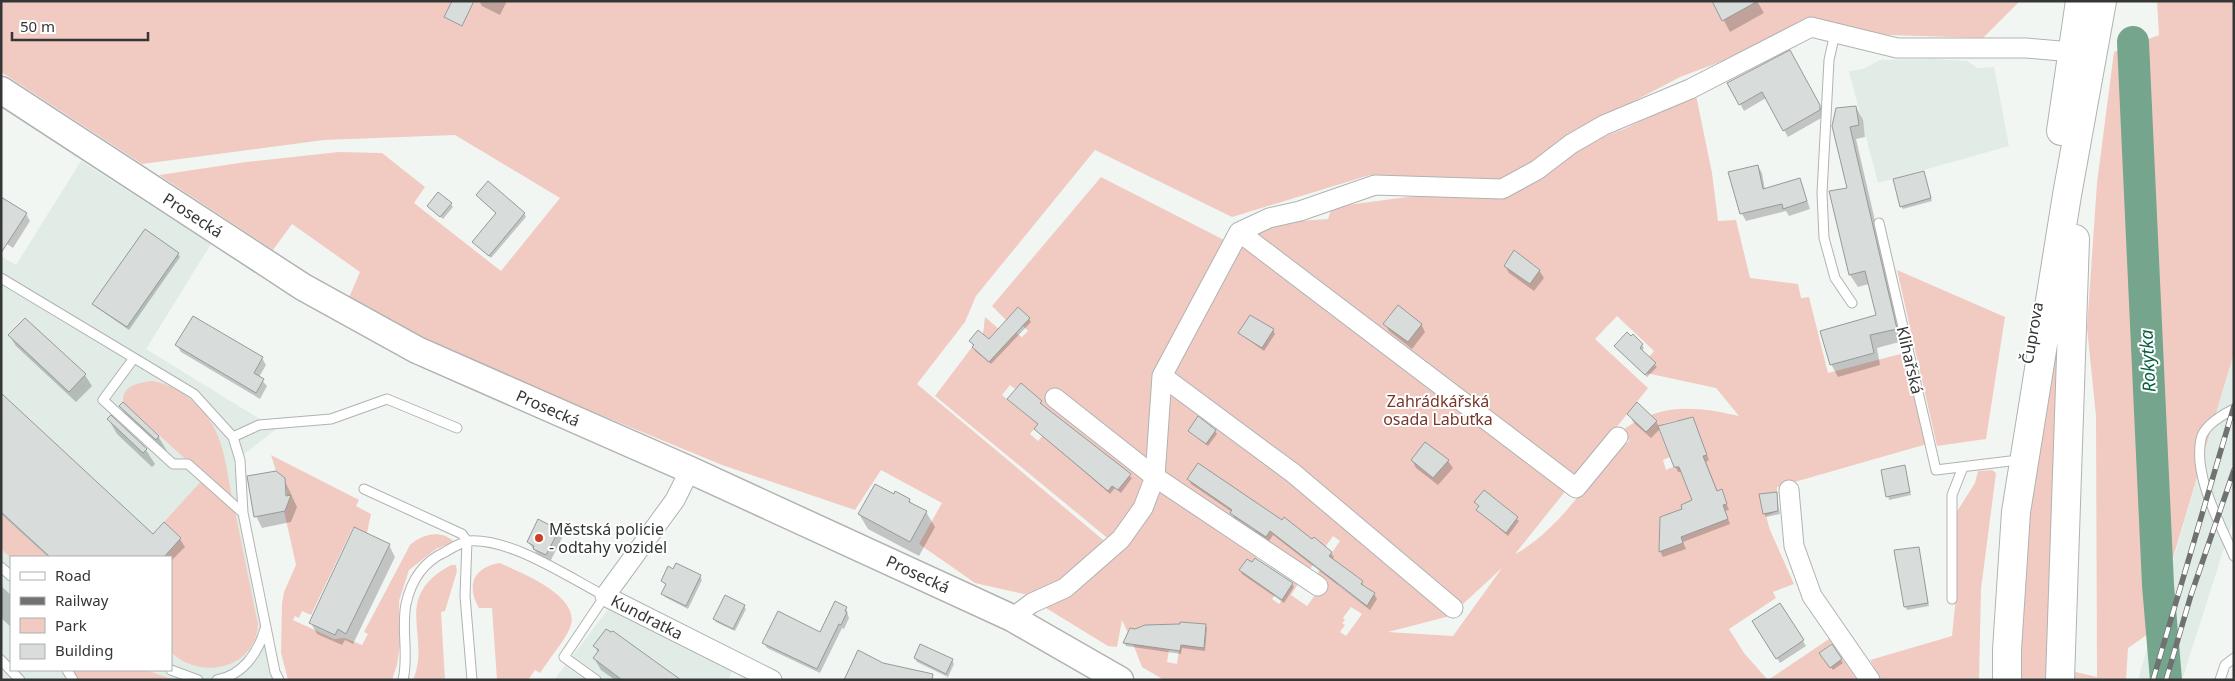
<svg xmlns="http://www.w3.org/2000/svg" width="2235" height="681" viewBox="0 0 2235 681" font-family="'Noto Sans',sans-serif">
<style>
.built{fill:#e0ece5}
.green{fill:#f1cbc2;fill-rule:evenodd}
.shadow{fill:#0003}
.lines{fill:none;stroke-linecap:round;stroke-linejoin:round}
.river{stroke:#75a58c;stroke-width:32}
.building{fill:#d8dcda;stroke:#969a98}
.lane-casing{stroke:#b0b3b1;stroke-width:11}
.street-casing{stroke:#b0b3b1;stroke-width:21}
.secondary-casing{stroke:#b0b3b1;stroke-width:29}
.primary-casing{stroke:#b0b3b1;stroke-width:30}
.lane{stroke:#fff;stroke-width:9}
.street{stroke:#fff;stroke-width:19}
.secondary{stroke:#fff;stroke-width:26}
.primary{stroke:#fff;stroke-width:28}
.rail-casing{stroke:#6f7270;stroke-width:5.5}
.rail{stroke:#fff;stroke-width:4;stroke-dasharray:11;stroke-linecap:butt}
.poi-dot{fill:#cb3f26;stroke:#fff;stroke-width:2}
.labels{text-anchor:middle;stroke-width:4;stroke-linejoin:round;paint-order:stroke}
.street-label{font-size:16px;fill:#353736;stroke:#fff}
.park-label{font-size:16px;fill:#77362a;stroke:#fff}
.poi-label{font-size:16px;fill:#353736;stroke:#fff;text-anchor:start}
.water-label{font-size:18px;font-style:italic;fill:#086140;stroke:#fff}
</style>
<rect width="100%" height="100%" fill="#f2f6f3"/>
<path class="built" d="M1933 59 1967 61 1977 68 1994 67 2009 146 1878 183 1849 71 1863 69 1880 60Z
M81 161 211 244 146 349 276 429 234 462 278 680H175L146 670H171V557H11V670H72L78 680H1V256L16 265Z
M2234 353V517L2182 680H2138Z
M619 595 741 654 728 680H554Z"/>
<path class="green" d="M1 1H2020L1983 38 1889 35 1805 20 1728 59 1680 77 1602 118 1501 182 1438 183 1370 175 1232 217 1095 150 976 296 965 322 917 384 1108 544 1066 583 1032 596 975 583 919 544 942 503 881 470 855 510 722 465 482 366 347 302 360 272 292 224 273 250 159 175 246 162 339 152 382 153 425 187 414 203 501 271 560 198 455 135 324 140 142 164 1 72Z
M2157 1H2234V353L2151 632 2128 648 2126 680H2015L2018 574 2061 271 2051 666 2097 677 2096 416 2087 328 2097 183 2114 52 2159 35Z
M1696 95 1712 173 1718 221 1736 220 1750 278 1798 284 1801 298 1809 297 1828 373 1904 353 1927 444 1777 487V492L1763 514 1778 511 1766 516 1770 530 1794 584 1773 592 1776 598 1729 629 1744 653 1768 680 1829 639 1832 643 1820 653 1830 667 1842 658 1857 680H1164L1142 667 1133 644 1169 650 1167 662 1177 664 1180 642 1204 648 1206 624 1180 622V624L1145 625 1136 629 1130 628 1128 633 1122 620 1117 647 1108 646 1041 605 1111 541 935 396 972 347 989 362 1000 348 983 334 985 317 999 329 1016 333 1022 337 1028 331 1023 326 1006 320 992 306 1101 177 1224 240 1269 223 1328 219 1332 207 1415 196H1492L1591 141 1624 129ZM1514 250 1540 270 1530 284 1504 266ZM1617 316 1654 351 1649 357 1646 373 1716 388 1739 416C1733 415 1726 413 1720 412 1681 406 1658 407 1624 429L1629 441C1589 475 1562 529 1515 554L1648 388 1595 339ZM1021 384 1042 401 1028 416 1002 395 1010 385 1015 389ZM1049 411 1058 418 1038 441 1030 434ZM1201 413 1218 425 1210 439 1196 437 1188 431ZM1677 420 1678 465 1666 470 1663 460 1670 457 1659 430 1664 427 1663 424ZM1095 447 1131 474 1118 490 1112 486 1108 491 1079 467ZM1712 478 1717 491 1722 490 1727 504 1686 519 1681 505 1692 500 1688 488ZM1244 494 1279 519 1269 533 1258 527 1255 531 1230 513ZM1665 515 1667 522 1675 519 1683 543 1659 551 1660 517ZM1333 536 1340 541 1315 577 1308 572ZM1257 556 1294 582 1279 604 1272 599 1275 595 1239 570 1247 559 1252 562ZM1340 564 1363 581 1361 584 1375 593 1369 602 1364 599 1361 602 1338 585 1332 574ZM1502 568 1453 636 1388 632 1450 616ZM1298 584 1315 595 1307 606 1291 595ZM1351 607 1362 614 1346 636 1340 632 1345 625 1342 623 1345 620 1343 618Z
M1897 270 2005 317 1986 439 1937 446Z
M151 381C174 383 200 404 212 424 225 445 227 473 232 497 241 539 249 581 258 624 256 669 200 681 171 652V557H164L181 538 164 522 205 477 123 402C122 385 139 383 151 381Z
M271 455 359 500 356 506 371 514 367 533 353 527 311 615 302 611 299 618 295 616 293 620 334 639 345 638 362 645 368 634 364 632 410 545C422 534 442 529 454 542L436 549 409 570 399 601 400 644 397 665 392 680H288L281 653 282 603 284 592 296 565 284 511 288 504 286 484 283 476 276 471Z
M1992 470 1996 473 1981 589 1979 680H1881L1870 660 1952 636 1957 586 1956 513 1975 483 1978 471Z
M1 514 48 557 11 558 1 549Z
M500 563C521 573 583 596 570 628 563 643 549 659 540 673L535 670 528 680H497L492 608H479C466 586 473 567 500 563Z
M451 565H456L457 571 445 611 441 612 445 680H413C432 635 390 598 451 565Z
M72 670H146L175 680H78Z"/>
<path class="shadow" d="M479 1H507L500 15 482 6Z
M1757 1 1764 13 1730 32 1714 2Z
M1789 52 1823 112V117L1788 137 1766 98 1744 111 1729 83Z
M1856 107 1863 120 1865 137 1856 139 1903 341 1877 348 1880 365 1838 377 1831 364 1878 316 1869 284 1858 287 1850 275 1830 192 1849 189 1833 126Z
M1758 166 1762 173 1765 190 1800 179 1810 209 1789 216 1786 211 1746 221 1742 214 1730 173Z
M1923 172 1932 201 1903 209 1901 206Z
M477 196 524 213 526 217 491 258 473 242 497 214Z
M451 204 453 207 443 219 429 206Z
M26 214 30 221 13 248 1 240Z
M178 254 180 257 129 330 96 307 94 304Z
M1505 266 1539 270 1544 278 1534 291 1509 273Z
M1029 319 1031 322 991 364 975 351 971 341H989Z
M1385 324H1421L1425 332 1412 349 1389 331Z
M1273 330 1275 334 1264 351 1239 333Z
M9 335 85 375 92 386 76 402 16 346Z
M177 345 262 358 266 365 259 377 267 386 260 399 181 352Z
M1642 345 1644 348 1641 352 1657 367 1647 377 1615 347Z
M1 394 153 536 164 524 180 539 185 547 171 561V557H48L1 514Z
M1008 399 1041 402 1042 406 1132 478 1121 493 1115 488 1110 494 1038 432 1036 429 1039 425Z
M121 406 158 436 167 451 165 454 129 421Z
M1629 414 1656 421 1659 427 1695 424 1709 460 1706 462 1718 492 1724 497 1729 510 1725 511 1730 524 1683 542 1686 549 1663 557 1660 551 1684 510 1694 501 1683 472H1678L1675 466 1660 429 1651 438 1633 422Z
M109 420 146 450 155 464 152 467 117 434Z
M1189 431H1215L1217 434 1208 446Z
M1425 444 1448 461 1453 468 1438 485 1416 468 1412 460Z
M1904 467 1911 495 1889 500 1882 471Z
M284 479 297 507 291 522 262 528 256 516Z
M1189 479 1331 553 1334 557 1332 560 1362 582 1364 588 1374 594 1377 599 1370 610 1273 535 1269 541 1234 518 1232 512 1191 484Z
M1484 492 1519 521 1508 536 1477 510 1480 507 1476 502Z
M1776 494 1780 514 1766 517 1764 513Z
M894 496 909 500 913 505 926 512 935 527 919 556 868 529 859 514Z
M558 531 562 538 550 562 539 556 528 542Z
M389 545 395 557 353 644 345 640 342 645 317 634 311 623Z
M1918 548 1929 606 1907 610 1905 606Z
M1256 559 1292 584 1294 587 1284 603 1242 574 1240 570 1253 564Z
M674 570 700 576 702 580 688 609 665 597 663 594 667 585 662 581Z
M1 586 11 595V627L1 618Z
M1780 604 1806 646 1780 663 1754 621Z
M744 606 746 609 735 631 716 622 714 619Z
M846 608 849 618 844 629 842 628 820 673 767 648 764 643 820 633Z
M1205 625 1207 628 1205 651 1182 648 1181 654 1126 646 1124 643 1135 630Z
M595 646 678 680H615L601 670 594 658 598 653Z
M1831 646 1843 663 1833 670 1823 656Z
M915 658 952 660 954 664 948 677 917 662Z"/>
<g class="lines">
<path class="river" d="M2133 42 2158 585 2166 680"/>
</g>
<path class="building" d="M452 1H474L462 26 444 17Z
M1712 1H1758L1722 21Z
M1790 50 1820 105V110L1783 131 1762 92 1739 105 1727 83Z
M1856 106 1859 125 1850 127 1897 329 1870 335 1874 353 1830 365 1820 331 1876 315 1865 271 1849 275 1829 191 1847 188 1832 126 1836 108Z
M1758 165 1763 189 1800 178 1807 201 1783 209 1782 204 1740 214 1728 172Z
M1924 171 1931 198 1900 207 1893 179Z
M488 181 525 213 489 256 472 242 496 213 476 195Z
M438 192 452 203 440 217 427 206Z
M1 197 27 213 1 253Z
M145 229 179 253 127 327 92 304Z
M1514 250 1540 270 1530 284 1504 266Z
M1398 305 1422 324 1408 342 1383 324Z
M1018 307 1030 318 989 362 972 347 974 345 969 341 978 330 989 339Z
M1250 315 1274 329 1262 348 1238 333Z
M193 316 263 357 254 373 264 379 256 393 175 345Z
M25 318 86 374 69 392 8 335Z
M1627 332 1631 336 1633 334 1643 344 1640 348 1656 363 1645 375 1614 346Z
M1021 383 1042 401 1040 403 1131 474 1118 490 1112 486 1108 491 1034 429 1038 424 1007 399Z
M1 393 153 534 164 522 181 538 164 557H50L1 512Z
M123 402 159 436 156 440 119 406Z
M1637 402 1657 421 1646 432 1627 414Z
M111 415 147 449 143 453 107 419Z
M1198 416 1216 430 1206 444 1188 431Z
M1693 417 1707 455 1703 456 1717 491 1722 489 1727 504 1723 505 1728 519 1681 537 1683 543 1659 552 1660 517 1682 509 1681 505 1692 500 1679 467H1674L1658 426Z
M1425 442 1449 460 1433 478 1411 460Z
M1198 463 1282 520 1284 517 1312 539 1314 537 1332 552 1329 556 1363 581 1361 584 1375 593 1367 606 1270 531 1266 537 1230 513 1232 510 1187 479Z
M1905 465 1910 492 1886 497 1881 470Z
M276 471 285 478 286 496 291 495 285 511 254 517 247 476Z
M875 484 894 494 895 491 910 499 909 502 927 511 910 542 858 514Z
M1484 490 1518 517 1506 533 1476 510 1479 506 1474 502Z
M1777 492 1778 511 1763 514 1759 494Z
M538 519 559 530 546 555 533 549 534 546 527 542Z
M354 527 390 544 346 634 338 629 335 635 309 623Z
M1919 547 1928 603 1904 607 1894 550Z
M1255 558 1293 583 1282 600 1239 570 1247 559 1252 562Z
M676 563 701 575 686 606 661 594 666 584 661 581 668 566 673 569Z
M725 595 745 605 733 629 713 619Z
M835 601 847 607 845 611 847 612 841 625 839 624 817 669 762 643 778 611 820 632Z
M1780 603 1804 640 1776 659 1752 621Z
M1180 622 1206 624 1204 648 1181 645 1180 651 1123 643 1130 628 1135 629 1145 625 1180 624Z
M606 629 611 632 613 631 681 680H622L593 658 599 650 593 646Z
M920 644 953 659 946 674 914 658Z
M1832 644 1842 659 1830 668 1819 653Z
M858 650 883 663 933 674 932 680H844Z"/>
<g class="lines">
<defs>
<path id="lane" d="M1835 33 1829 60 1822 193 1824 238 1835 278 1852 303
M1879 223 1936 470 2010 461
M1 278 194 394 233 437 240 460 243 513 275 672 279 680
M134 358 103 400 173 464H188L243 513
M2234 409C2222 415 2204 425 2201 439 2193 476 2220 523 2234 556
M233 437 259 425 331 419 387 399 457 428
M364 489 462 534 467 541 465 596 472 680
M1 567 11 576
M1952 599V495L1963 467
M1 660 20 680
M67 670 73 680
M171 670 198 680
M217 680C243 675 258 653 265 629
M403 680C409 655 401 629 406 604 411 581 423 562 445 552 452 548 461 542 469 541 511 538 568 577 605 596L564 657 596 680
M2220 680 2225 665 2234 658"/>
<path id="street" d="M1239 232 1576 488 1618 437
M1162 376 1293 473 1453 608
M1055 398 1155 477 1318 586
M690 470 675 500 605 596 772 680
M1789 490 1794 546 1812 596 1870 680
M1012 618 1032 603 1065 588 1121 539 1143 508 1155 477 1162 376 1239 232 1269 218 1300 211 1375 185 1502 189 1537 170 1571 144 1604 125 1690 89 1811 27 1897 48H2026L2072 52"/>
<path id="secondary" d="M1 90 303 287 417 350 690 470 1012 618 1120 680"/>
<path id="primary" d="M2061 131 2080 1
M2007 680V650L2016 512 2067 195 2102 1
M2060 680 2075 239"/>
</defs>
<use href="#lane" class="lane-casing"/>
<use href="#street" class="street-casing"/>
<use href="#secondary" class="secondary-casing"/>
<use href="#primary" class="primary-casing"/>
<use href="#lane" class="lane"/>
<use href="#street" class="street"/>
<use href="#secondary" class="secondary"/>
<use href="#primary" class="primary"/>
<defs>
<path id="rail" d="M2153 680 2234 406
M2166 680 2191 595 2234 470"/>
</defs>
<use href="#rail" class="rail-casing"/>
<use href="#rail" class="rail"/>
</g>
<circle class="poi-dot" cx="539" cy="538" r="5"/>
<g class="labels">
<g class="street-label">
<text transform="translate(193 215) rotate(33)" y="6">Prosecká</text>
<text transform="translate(2032 333) rotate(-80)" y="6">Čuprova</text>
<text transform="translate(1910 360) rotate(77)" y="6">Klihařská</text>
<text transform="translate(548 408) rotate(24)" y="6">Prosecká</text>
<text transform="translate(918 574) rotate(25)" y="6">Prosecká</text>
<text transform="translate(647 617) rotate(27)" y="6">Kundratka</text>
</g>
<g class="park-label">
<text x="1438" y="407">Zahrádkářská<tspan x="1438" dy="18">osada Labuťka</tspan></text>
</g>
<g class="poi-label">
<text x="549" y="535">Městská policie<tspan x="549" dy="18">- odtahy vozidel</tspan></text>
</g>
<g class="water-label">
<text transform="translate(2148 361) rotate(-93)" y="6">Rokytka</text>
</g>
</g>
<rect width="2235" height="681" fill="none" stroke="#353736" stroke-width="5"/>
<rect x="10" y="556" width="162" height="115" fill="#ffffff" stroke="#aeafaf"/>
<rect x="20" y="572" width="25" height="8" fill="#ffffff" stroke="#aeafaf"/>
<text x="55" y="581" font-size="15" fill="#353736">Road</text>
<rect x="20" y="597" width="25" height="8" fill="#6f7270" stroke="#aeafaf"/>
<text x="55" y="606" font-size="15" fill="#353736">Railway</text>
<rect x="20" y="618" width="25" height="15" fill="#f1cbc2" stroke="#aeafaf"/>
<text x="55" y="631" font-size="15" fill="#353736">Park</text>
<rect x="20" y="644" width="25" height="15" fill="#d8dcda" stroke="#aeafaf"/>
<text x="55" y="656" font-size="15" fill="#353736">Building</text>
<path d="M12 32v8h136v-8" fill="none" stroke="#353736" stroke-width="2.5"/>
<text x="20" y="32" font-size="15" fill="#353736" stroke="#ffffff" stroke-width="4" paint-order="stroke">50 m</text>
</svg>
